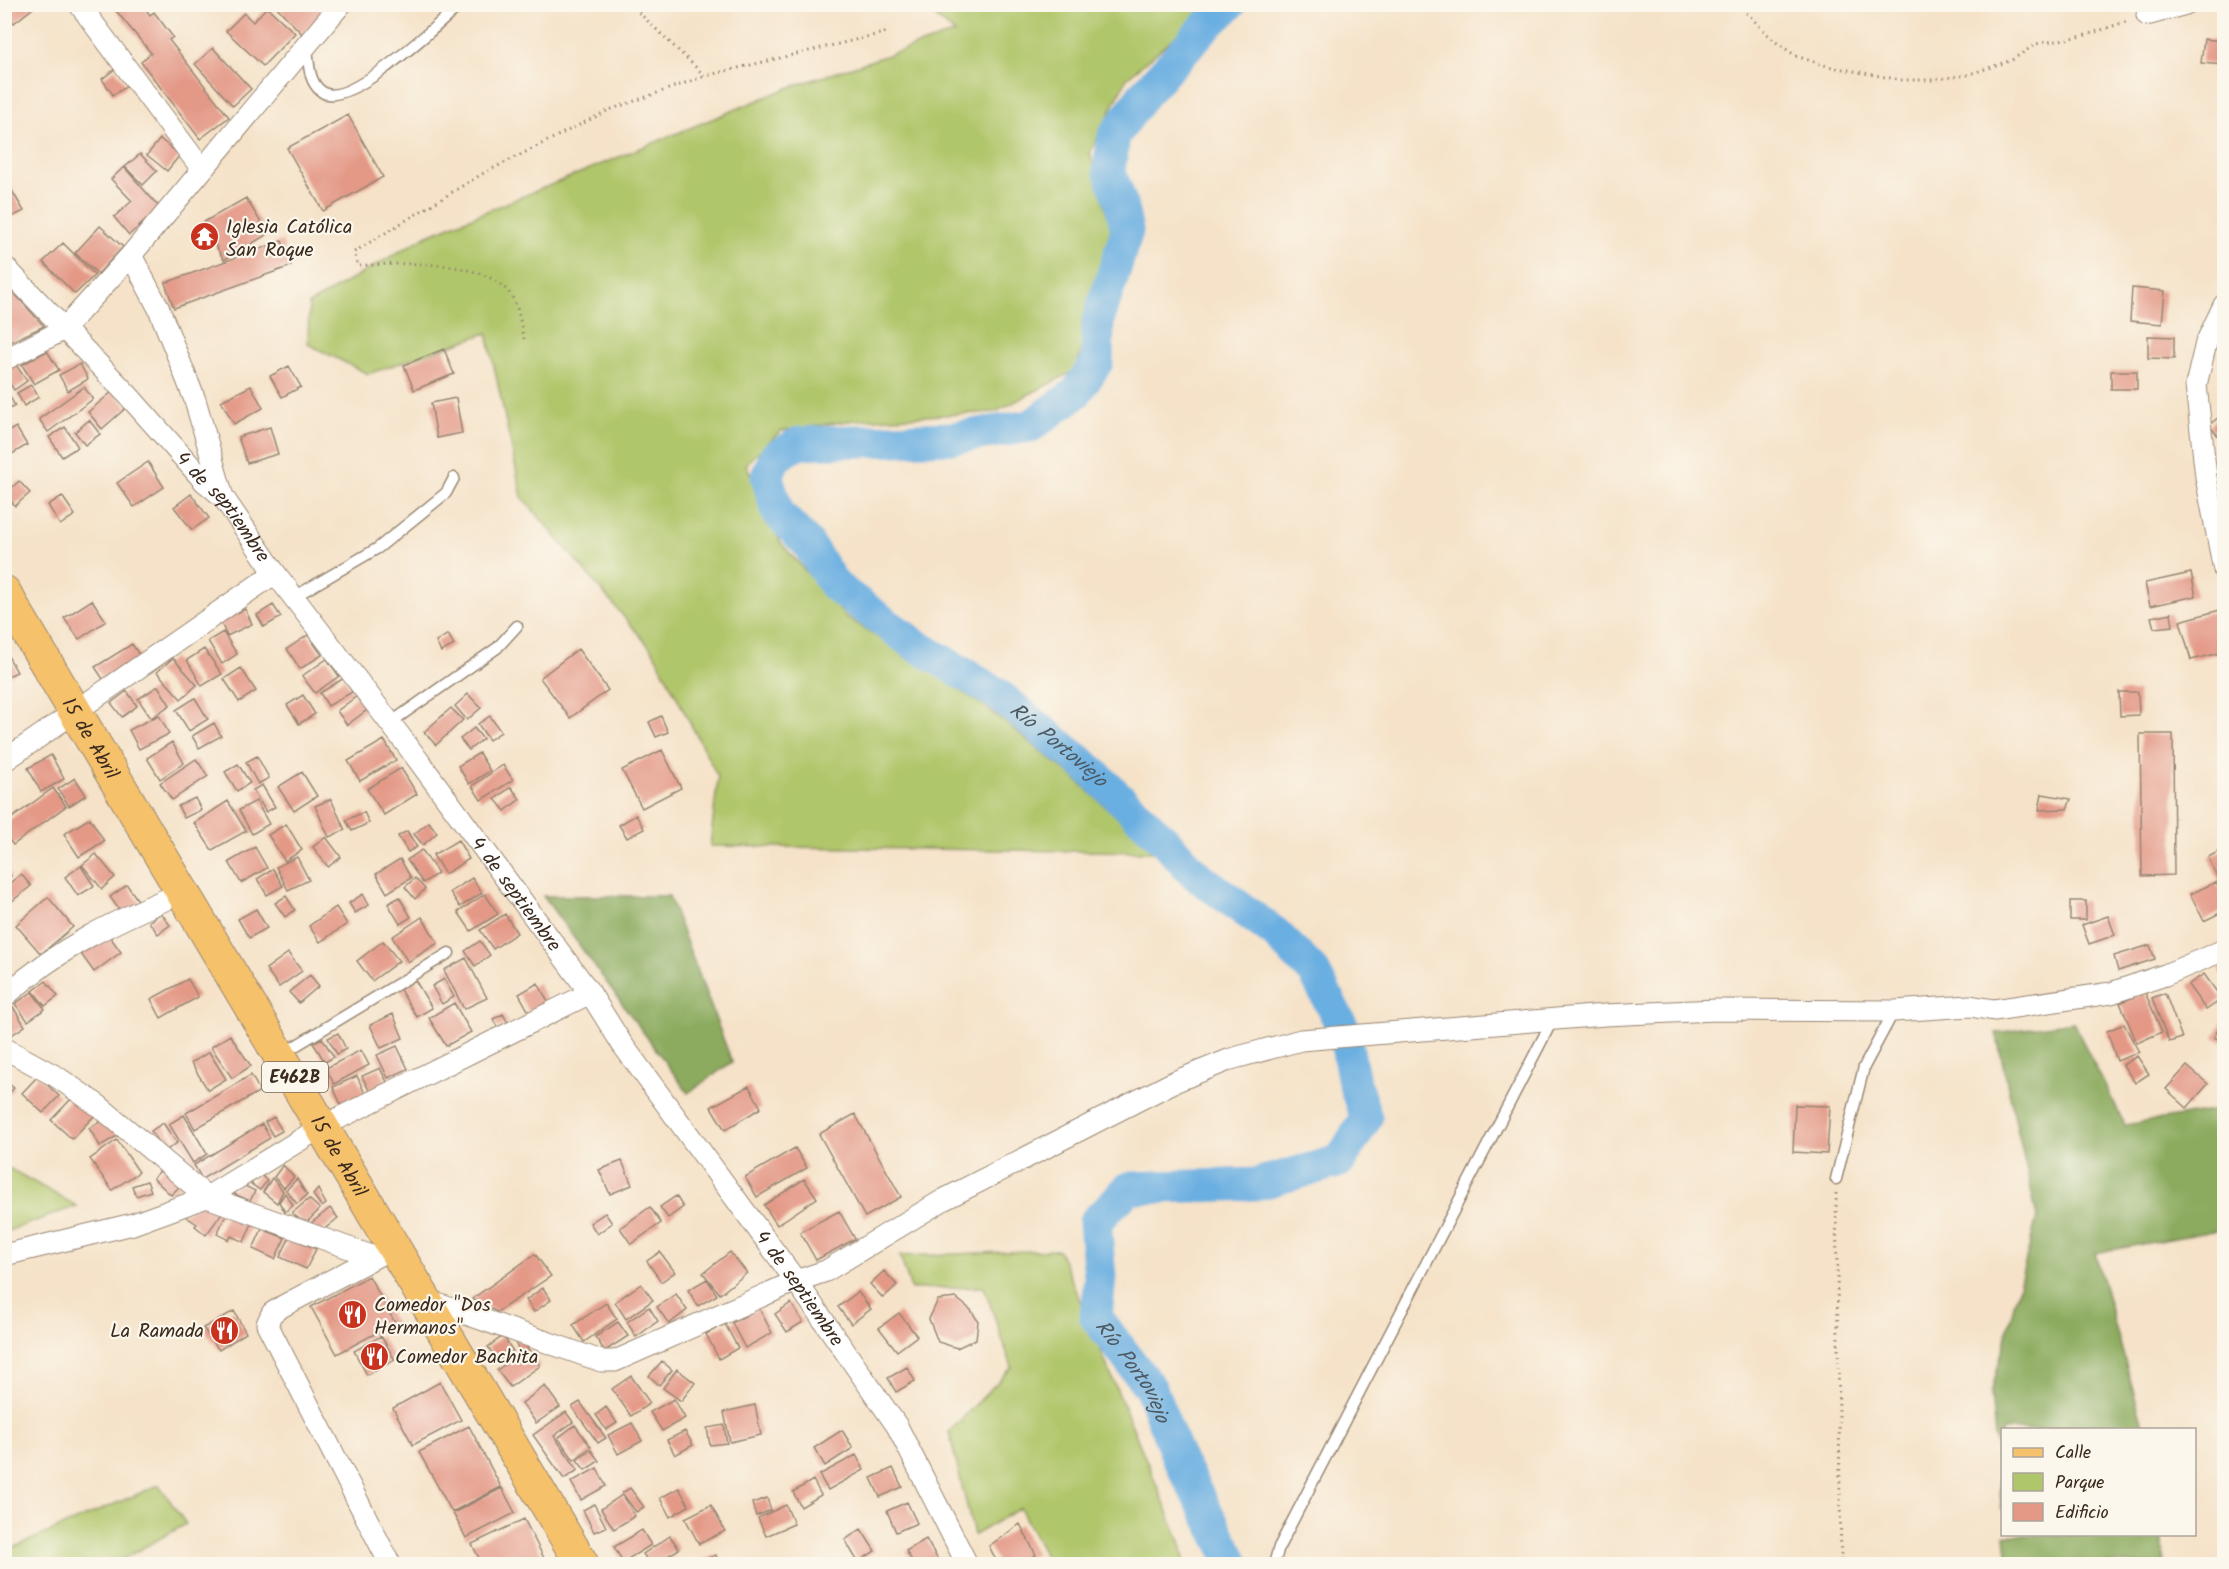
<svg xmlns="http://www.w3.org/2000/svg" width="2229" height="1569" viewBox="0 0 2229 1569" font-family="Kalam,sans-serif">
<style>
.green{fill:#b0c66b;stroke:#767844;stroke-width:1.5}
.forest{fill:#8cab5f;stroke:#646a3e;stroke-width:1.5}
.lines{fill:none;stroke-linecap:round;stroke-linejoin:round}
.river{stroke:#6bafe1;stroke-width:33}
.building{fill:#e49987}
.lane-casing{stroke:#988673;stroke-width:13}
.street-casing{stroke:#988673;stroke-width:23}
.primary-casing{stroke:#988673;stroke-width:35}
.path{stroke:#988673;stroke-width:3;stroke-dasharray:1.5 4.5;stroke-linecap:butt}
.lane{stroke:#fff;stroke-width:10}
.street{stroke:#fff;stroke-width:21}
.primary{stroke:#f5c16b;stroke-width:33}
.labels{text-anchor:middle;stroke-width:4.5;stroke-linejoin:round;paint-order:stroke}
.shield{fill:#fbf7ec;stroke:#75685c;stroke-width:1.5}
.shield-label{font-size:18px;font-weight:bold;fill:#3b2a1e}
.poi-label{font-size:20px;fill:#3b2a1e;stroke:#fbf7ec;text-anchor:start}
.street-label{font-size:20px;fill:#3b2a1e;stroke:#fbf7ec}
.water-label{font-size:21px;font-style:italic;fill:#4c5962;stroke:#fbf7ec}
</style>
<rect width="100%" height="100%" fill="#fbf7ec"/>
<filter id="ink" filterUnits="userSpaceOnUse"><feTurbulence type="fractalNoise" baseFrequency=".0167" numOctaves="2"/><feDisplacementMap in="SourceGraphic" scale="12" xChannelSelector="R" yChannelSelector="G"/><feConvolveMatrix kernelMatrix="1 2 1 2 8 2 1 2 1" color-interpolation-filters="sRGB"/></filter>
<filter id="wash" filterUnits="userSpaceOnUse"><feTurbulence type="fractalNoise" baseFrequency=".008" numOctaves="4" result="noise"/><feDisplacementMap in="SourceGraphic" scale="24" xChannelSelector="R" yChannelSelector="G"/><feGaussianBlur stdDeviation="1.35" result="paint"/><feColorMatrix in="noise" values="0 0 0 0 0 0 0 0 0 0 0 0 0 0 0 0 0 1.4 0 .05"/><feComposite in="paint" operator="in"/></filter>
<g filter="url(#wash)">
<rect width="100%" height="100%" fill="#f5e2c8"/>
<path class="green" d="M921 5H1212L1127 78 1090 153 1111 228 1076 370 995 412 855 420 781 431 746 464 781 543 845 616 983 705 1071 775 1155 852 710 846 718 777 653 651 522 497 487 333 368 374 308 344 309 304 428 235 788 88 955 33Z
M5 1166 77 1206 5 1232Z
M1059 1250 1181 1544 1185 1564H1049L1020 1508 974 1535 949 1432 1012 1367 984 1287 911 1289 900 1256Z
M159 1485 186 1524 114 1564H5V1551Z"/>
<path class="forest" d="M543 896H669L732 1062 688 1093Z
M2073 1022 2125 1125 2224 1109V1229L2095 1253 2144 1429 2002 1430V1512L1991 1393 2037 1217 1996 1033Z
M2005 1535H2161L2165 1564H2008Z"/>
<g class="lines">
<path class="river" id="s1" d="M1230 4 1205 27 1144 94 1114 136 1109 170 1120 200 1127 231 1098 321 1097 362 1076 393 1031 426 953 438 799 443 775 457 767 477 778 513 808 544 835 586 914 644 996 693 1088 768 1163 839 1195 874 1275 933 1314 972 1344 1030 1354 1082 1366 1118 1340 1161 1257 1184 1129 1188 1095 1222 1100 1277 1096 1317 1151 1389 1178 1458 1234 1564"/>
</g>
<g id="blocks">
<path class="building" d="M6 4H30L33 8 14 23 4 12Z
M114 4H142L150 15 154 12 173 37 169 40 229 117 200 139 141 62 151 53 112 6Z
M274 4H317L324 12 302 34Z
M267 7 295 33 263 66 226 31 244 13 253 22Z
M2204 39 2224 41V65L2201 63Z
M213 48 251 89 233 106 195 64Z
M115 69 127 86 113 95 102 79Z
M348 115 383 177 323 211 287 148Z
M160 139 180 155 167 171 147 155Z
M140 154 157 171 143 185 125 167Z
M124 167 160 208 129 235 114 217 132 201 111 179Z
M8 184 24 211 4 221V186Z
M246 198 268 234 224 260 202 223Z
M100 226 123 247 98 274 75 253Z
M282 241 291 266 174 308 165 283Z
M63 243 95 275 75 294 43 262Z
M2132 288 2165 291 2162 324 2130 321Z
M13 292 44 326 4 345V297Z
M2148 336 2174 337V359L2148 358Z
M444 349 454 374 414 390 404 365Z
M47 351 59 370 34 384 22 365Z
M14 362 27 381 14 390 4 375V367Z
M80 364 88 379 68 391 59 375Z
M289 366 301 387 282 397 270 376Z
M2111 371H2137V389H2111Z
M31 385 39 397 24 406 17 393Z
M4 386 15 406 4 412Z
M251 386 263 408 234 424 221 401Z
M84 387 93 399 48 432 39 419Z
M113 391 127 407 102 429 88 412Z
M456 398 462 433 437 438 431 403Z
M2224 413V443L2209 425Z
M89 420 100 434 85 445 75 432Z
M16 427 27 445 4 459V434Z
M65 427 78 447 62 457 49 437Z
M270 427 278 454 247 463 238 437Z
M148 462 164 487 134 507 117 483Z
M19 481 30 493 15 506 5 494Z
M191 494 209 518 192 530 174 507Z
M62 496 75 515 60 525 48 505Z
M2191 573 2196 596 2150 606 2145 583Z
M92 600 106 621 79 639 64 618Z
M273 605 281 617 264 627 257 615Z
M245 609 252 624 227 636 220 621Z
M2220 610 2224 627V652L2191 660 2180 621Z
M2171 613 2173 626 2154 628 2151 617Z
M223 632 237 654 222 664 208 641Z
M448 634 454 645 441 652 436 642Z
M308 635 322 655 300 669 287 649Z
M132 644 144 662 107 685 95 667Z
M4 649 17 672 4 678Z
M204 649 222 674 202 686 187 660Z
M578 649 608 690 570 718 540 678Z
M173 658 197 685 181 699 157 672Z
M327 659 339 676 315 693 302 676Z
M241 668 256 691 239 702 224 679Z
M344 678 352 692 328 706 320 693Z
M158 686 170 705 151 718 138 699Z
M127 691 137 706 122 717 111 703Z
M2119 692H2138L2139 715 2120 716Z
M468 694 481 708 467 720 455 706Z
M303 695 315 714 299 724 287 705Z
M357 696 367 710 347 725 337 711Z
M195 698 208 719 189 731 176 710Z
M451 708 463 720 436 745 424 732Z
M159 715 169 734 139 749 129 730Z
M490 716 501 732 489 740 478 724Z
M661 716 668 732 656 737 649 722Z
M214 723 221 736 199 748 192 736Z
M474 728 483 739 469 750 460 739Z
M2140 734H2173L2174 875 2142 876Z
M384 740 396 760 360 781 348 761Z
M172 742 184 763 160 779 147 758Z
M662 750 681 788 642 808 622 770Z
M479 753 490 771 469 784 458 766Z
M51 755 64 779 41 792 28 768Z
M257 756 269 778 258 784 246 762Z
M196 759 208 776 172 800 160 783Z
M238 764 250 783 237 791 225 772Z
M503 765 513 780 481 800 472 786Z
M401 768 417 794 384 815 367 789Z
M302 772 317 796 294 811 278 787Z
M75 778 86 795 69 806 58 789Z
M262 785 275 807 266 812 253 790Z
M511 787 520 799 505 811 495 799Z
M53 788 66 806 13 845 4 834V824Z
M2042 794 2071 799 2067 809 2039 810Z
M195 798 201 810 184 818 178 806Z
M331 799 345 830 329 837 315 806Z
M228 801 246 831 212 850 194 823Z
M256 801 269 824 252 834 239 810Z
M364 812 369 823 352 831 346 820Z
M636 815 644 829 627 838 619 825Z
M90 818 104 841 79 857 64 834Z
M429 822 437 833 423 845 414 834Z
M286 824 302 850 285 861 268 835Z
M407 831 417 847 408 852 398 836Z
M326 837 341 857 328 867 313 847Z
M458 840 469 859 445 874 433 855Z
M255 847 267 868 241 883 229 862Z
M2224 849V891L2208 857Z
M422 850 438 873 423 883 407 860Z
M96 854 115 877 102 889 82 865Z
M297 857 309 880 288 890 276 867Z
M400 859 411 878 387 893 376 874Z
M81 866 94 886 78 896 65 877Z
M4 867 11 876 4 881Z
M273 869 283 886 267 895 257 879Z
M21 874 31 886 11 902 5 893V887Z
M415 878 425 889 415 899 405 887Z
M472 878 482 893 460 907 450 892Z
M2216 882 2224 898V911L2204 921 2190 894Z
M127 885 140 903 123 915 110 897Z
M363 894 369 905 355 913 349 903Z
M485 894 498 914 471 931 458 912Z
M286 896 295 910 285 917 275 903Z
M48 897 73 927 41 954 16 925Z
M399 897 411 917 400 924 388 904Z
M2070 901H2086V920H2070Z
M336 907 347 924 320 942 309 926Z
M256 909 267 928 249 938 238 919Z
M161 913 170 925 158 934 149 922Z
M505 914 517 933 493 949 480 930Z
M2108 916 2115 935 2089 944 2082 925Z
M422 917 438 943 408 962 392 937Z
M108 934 121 952 94 972 81 954Z
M383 941 399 961 372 981 357 961Z
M480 941 490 955 475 966 465 951Z
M2150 945 2155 959 2118 971 2114 956Z
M288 953 302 971 279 987 266 969Z
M466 958 487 998 464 1009 444 970Z
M2224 966V978L2219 970Z
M2204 974 2222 999 2206 1010 2188 985Z
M310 975 319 986 299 1003 289 992Z
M188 979 198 997 161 1018 151 999Z
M444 979 454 997 442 1004 432 986Z
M415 980 432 1008 417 1017 400 990Z
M46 981 58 996 45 1006 33 991Z
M538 983 548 1002 529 1012 519 994Z
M32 992 45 1009 28 1021 15 1004Z
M2145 992 2162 1032 2137 1043 2120 1003Z
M2165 993 2182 1038 2169 1042 2152 998Z
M454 1003 471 1032 446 1046 429 1018Z
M13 1007 25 1026 10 1036 4 1027V1013Z
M393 1014 403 1038 381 1048 370 1025Z
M503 1014 508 1023 498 1028 493 1019Z
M2222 1022 2224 1023V1043L2214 1037Z
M2124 1024 2139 1052 2117 1061 2107 1031Z
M338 1033 346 1049 337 1054 328 1038Z
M230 1035 251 1066 232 1078 211 1047Z
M322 1038 334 1057 325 1062 313 1043Z
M397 1046 408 1069 388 1078 377 1055Z
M361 1050 369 1065 334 1084 326 1068Z
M209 1052 226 1079 208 1090 191 1063Z
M2137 1056 2149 1074 2135 1083 2123 1065Z
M2187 1066 2208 1084 2187 1108 2166 1089Z
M380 1068 389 1086 371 1094 362 1076Z
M251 1075 260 1091 195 1129 186 1113Z
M38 1076 59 1096 43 1113 22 1093Z
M357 1076 367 1098 343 1109 333 1087Z
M4 1080 14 1088 4 1098Z
M749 1086 761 1108 725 1130 711 1107Z
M74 1096 95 1115 72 1139 51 1120Z
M1795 1105 1830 1106 1827 1154 1793 1152Z
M855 1114 901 1197 865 1217 819 1134Z
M184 1115 207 1154 193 1163 169 1124Z
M108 1117 119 1135 100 1146 89 1128Z
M274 1117 282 1131 273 1136 265 1122Z
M163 1123 177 1143 165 1151 151 1131Z
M262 1124 270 1138 202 1179 194 1165Z
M117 1140 139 1172 112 1190 90 1159Z
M795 1148 807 1168 757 1197 745 1177Z
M622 1161 632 1185 610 1194 599 1170Z
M166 1165 184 1182 171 1195 153 1178Z
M283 1165 294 1177 284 1188 274 1177Z
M259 1173 267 1181 260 1190 251 1184Z
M272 1178 283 1191 277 1203 263 1192Z
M297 1179 307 1195 297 1204 286 1190Z
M804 1179 817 1198 777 1225 764 1205Z
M147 1181 151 1191 136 1196 132 1186Z
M239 1183 255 1191 250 1201 228 1191Z
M318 1189 326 1204 322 1207 313 1195Z
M285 1193 293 1205 285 1212 279 1202Z
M676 1196 683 1207 668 1218 660 1207Z
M309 1199 320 1209 305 1224 292 1213Z
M208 1200 225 1209 206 1235 195 1226 197 1224 182 1214Z
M650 1207 661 1223 631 1244 620 1228Z
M330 1208 338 1218 318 1234 310 1224Z
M229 1209 253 1221 244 1242 231 1236 229 1240 217 1234Z
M839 1211 855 1239 816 1260 800 1232Z
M605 1213 612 1223 597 1234 590 1223Z
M262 1229 285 1238 275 1259 253 1249Z
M290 1237 316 1249 306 1269 280 1257Z
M660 1252 675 1272 661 1282 647 1261Z
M730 1252 747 1273 720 1294 703 1273Z
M535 1254 551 1276 497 1312 472 1299Z
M884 1271 897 1285 883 1298 870 1284Z
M369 1276 395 1323 337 1354 311 1307Z
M707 1279 717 1295 698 1306 688 1290Z
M641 1284 653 1300 626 1319 615 1302Z
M543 1288 551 1300 534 1312 526 1300Z
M858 1292 871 1309 851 1324 838 1307Z
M676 1294 687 1310 669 1324 657 1307Z
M956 1298 971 1310 978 1321 976 1339 957 1348 938 1342 929 1319 938 1300Z
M606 1303 617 1319 584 1342 573 1325Z
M791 1303 803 1322 787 1332 775 1314Z
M649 1307 658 1321 636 1337 627 1322Z
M759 1308 772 1333 745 1348 732 1323Z
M234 1311 246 1333 219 1350 203 1328Z
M899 1313 917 1336 897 1351 879 1328Z
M618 1322 628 1336 605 1351 595 1337Z
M725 1324 738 1348 719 1359 706 1334Z
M381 1336 395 1360 367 1375 354 1351Z
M503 1336 513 1351 498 1361 488 1347Z
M526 1336 532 1345 527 1348 540 1366 510 1387 497 1370 521 1353 515 1343Z
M662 1361 672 1370 659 1385 649 1376Z
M907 1367 915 1381 896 1392 888 1378Z
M677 1369 695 1383 681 1401 663 1388Z
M631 1376 650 1403 631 1416 612 1389Z
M440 1382 461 1420 413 1445 393 1408Z
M545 1386 560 1407 536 1423 522 1403Z
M674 1399 685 1418 662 1431 650 1412Z
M580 1402 606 1438 598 1443 572 1407Z
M755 1405 761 1435 730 1442 724 1412Z
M606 1407 617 1423 606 1430 596 1415Z
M566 1412 573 1422 554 1436 578 1470 564 1479 533 1435Z
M632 1423 642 1441 618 1454 608 1435Z
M575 1425 591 1447 574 1460 558 1438Z
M724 1425 727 1443 710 1445 707 1428Z
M469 1426 501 1487 452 1512 419 1452Z
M842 1430 853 1448 825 1466 814 1448Z
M685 1431 693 1445 675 1455 667 1440Z
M591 1450 599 1461 585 1470 577 1460Z
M856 1455 864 1470 828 1490 819 1475Z
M597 1468 606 1486 581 1500 571 1482Z
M893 1468 902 1487 880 1497 871 1478Z
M813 1480 821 1495 801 1507 793 1492Z
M502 1488 515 1513 466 1538 453 1513Z
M630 1488 644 1507 636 1512 622 1493Z
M679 1488 689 1506 670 1517 660 1498Z
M622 1495 635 1516 614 1529 601 1509Z
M767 1498 771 1510 756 1516 752 1503Z
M907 1502 917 1523 896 1532 887 1511Z
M594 1504 606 1527 594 1532 583 1510Z
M711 1505 725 1531 699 1544 685 1518Z
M786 1505 794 1524 766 1536 758 1518Z
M524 1519 547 1564H482L472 1544Z
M1020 1524 1036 1555 1019 1564H998L989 1546Z
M861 1529 875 1551 858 1562 845 1540Z
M642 1530 651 1545 623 1562 614 1547Z
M670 1536 679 1549 655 1564H650L643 1554Z
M926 1539 940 1563 914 1564 906 1551Z
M716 1555 720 1564H693Z
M673 1557 680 1564H665Z"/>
</g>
</g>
<g filter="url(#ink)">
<use href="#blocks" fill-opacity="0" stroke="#988673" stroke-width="1.5"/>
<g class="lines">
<defs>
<path id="lane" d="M307 48C309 62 308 81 321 91 346 113 440 22 461 4
M294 597 378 548 446 493 454 478
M390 723 497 648 517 626
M282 1054 449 953
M1836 1179 1864 1067 1894 1011
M1274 1564 1279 1547 1553 1019"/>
<g id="street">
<path d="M79 4 201 168"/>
<path d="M2147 15 2186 4"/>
<path d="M131 255 159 309 195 400 223 497"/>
<path id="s2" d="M4 266 127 394 205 482 223 497 275 573 407 745 590 993 622 1044 796 1281 897 1426 967 1564"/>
<path d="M2224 305 2206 343 2196 385 2206 477 2224 570"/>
<path d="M4 360 63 330 131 255 341 4"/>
<path d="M4 761 275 573"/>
<path d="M4 997C61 946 113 922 183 892"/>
<path d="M4 1048 57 1077 99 1106 207 1197 374 1257"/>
<path d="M381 1254 283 1306 272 1313 267 1324 390 1564"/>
<path d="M4 1255 133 1224 207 1197 323 1126 590 993"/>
<path d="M426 1300 601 1361H615L796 1281 826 1271 943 1200 1174 1082 1231 1059 1301 1040 1605 1015 1716 1010 1894 1011 1970 1006 1994 1010 2111 993 2165 975 2224 950"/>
</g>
<g id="primary">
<path id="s3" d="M4 592 582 1564"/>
</g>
</defs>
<use href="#lane" class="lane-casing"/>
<use href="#street" class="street-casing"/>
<use href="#primary" class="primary-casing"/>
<path class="path" d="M630 4 705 76 888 32
M1738 4 1773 40 1796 56 1827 66 1901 80H1931L1967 75 2012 60 2036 44 2083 36 2128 21
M524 339C521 328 520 314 515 303 496 256 399 263 358 266L354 252 482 174 609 110 705 76
M1836 1193 1841 1564"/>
<use href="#lane" class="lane"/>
<use href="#street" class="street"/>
<use href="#primary" class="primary"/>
</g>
</g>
<defs>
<symbol id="temple-disc" viewBox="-11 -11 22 22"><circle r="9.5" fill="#c8321e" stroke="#fbf7ec"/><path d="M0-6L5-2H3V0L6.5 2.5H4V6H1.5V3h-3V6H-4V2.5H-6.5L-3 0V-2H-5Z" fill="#fff"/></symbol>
<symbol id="restaurant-disc" viewBox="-11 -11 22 22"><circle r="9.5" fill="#c8321e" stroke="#fbf7ec"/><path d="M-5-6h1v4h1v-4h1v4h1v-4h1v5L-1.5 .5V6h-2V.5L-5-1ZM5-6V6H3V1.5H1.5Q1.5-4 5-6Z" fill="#fff"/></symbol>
</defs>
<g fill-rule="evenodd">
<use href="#temple-disc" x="188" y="220" width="33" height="33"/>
<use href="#restaurant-disc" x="336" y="1298" width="33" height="33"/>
<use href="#restaurant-disc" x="208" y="1314" width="33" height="33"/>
<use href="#restaurant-disc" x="358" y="1340" width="33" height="33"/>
</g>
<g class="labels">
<rect class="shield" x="262" y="1062" width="66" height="30" rx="4.5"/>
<g class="shield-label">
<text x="295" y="1083">E462B</text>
</g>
<g class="poi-label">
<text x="226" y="233">Iglesia Católica<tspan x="226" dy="23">San Roque</tspan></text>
<text x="374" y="1311">Comedor "Dos<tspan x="374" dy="23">Hermanos"</tspan></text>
<text x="204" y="1337" text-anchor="end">La Ramada</text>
<text x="395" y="1363">Comedor Bachita</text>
</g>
<g class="street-label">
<text dy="7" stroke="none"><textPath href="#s2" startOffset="326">4 de septiembre</textPath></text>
<text dy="7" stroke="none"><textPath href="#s3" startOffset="170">15 de Abril</textPath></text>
<text dy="7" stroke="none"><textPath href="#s2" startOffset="812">4 de septiembre</textPath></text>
<text dy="7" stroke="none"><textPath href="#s3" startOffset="656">15 de Abril</textPath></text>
<text dy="7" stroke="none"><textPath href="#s2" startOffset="1298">4 de septiembre</textPath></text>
</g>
<g class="water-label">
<text dy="7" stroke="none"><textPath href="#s1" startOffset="1191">Río Portoviejo</textPath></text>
<text dy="7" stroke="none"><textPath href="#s1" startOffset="2164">Río Portoviejo</textPath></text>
</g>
</g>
<rect width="2229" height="1569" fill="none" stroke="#fbf7ec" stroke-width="24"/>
<rect x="2001" y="1428" width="195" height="108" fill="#fbf7ec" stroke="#aea59a" stroke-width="1.5"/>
<rect x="2013" y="1448" width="30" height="9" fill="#f5c16b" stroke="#aea59a" stroke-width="1.5"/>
<text x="2055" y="1458" font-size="18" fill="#3b2a1e">Calle</text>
<rect x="2013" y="1473" width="30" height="18" fill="#b0c66b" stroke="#aea59a" stroke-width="1.5"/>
<text x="2055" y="1488" font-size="18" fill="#3b2a1e">Parque</text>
<rect x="2013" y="1503" width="30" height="18" fill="#e49987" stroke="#aea59a" stroke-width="1.5"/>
<text x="2055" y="1518" font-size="18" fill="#3b2a1e">Edificio</text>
</svg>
